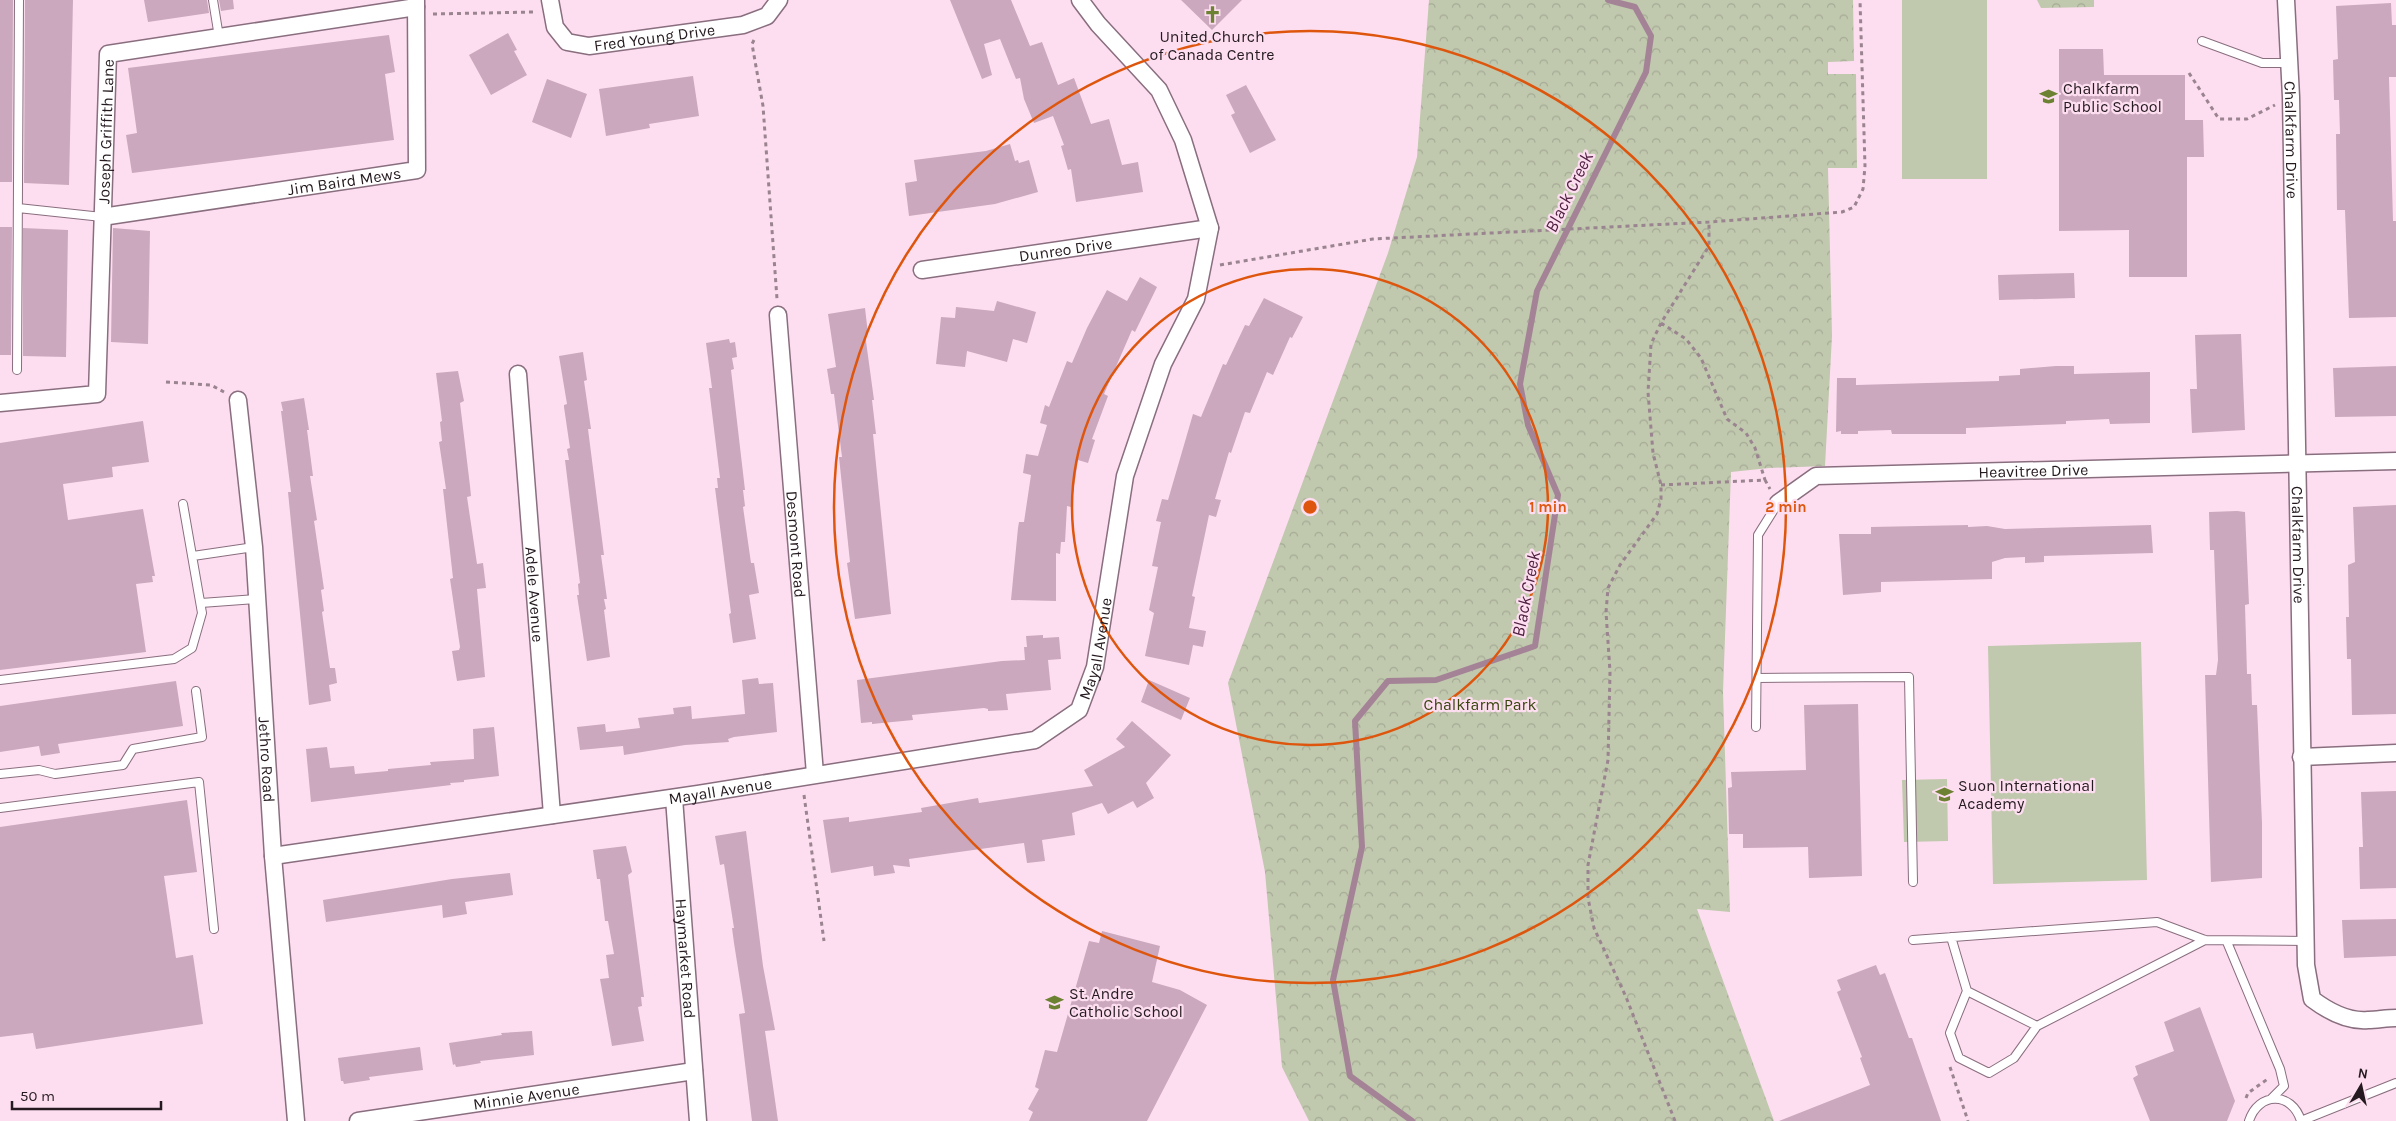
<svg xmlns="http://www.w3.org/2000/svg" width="2396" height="1121" viewBox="0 0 2396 1121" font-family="Karla,sans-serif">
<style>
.grass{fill:#c0c8ad}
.park{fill:url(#park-crowns)}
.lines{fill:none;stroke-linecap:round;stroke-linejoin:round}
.stream{stroke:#a48397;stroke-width:6}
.building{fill:#cba8bd}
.service-casing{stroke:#896e7f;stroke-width:10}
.minor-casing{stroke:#896e7f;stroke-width:19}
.path{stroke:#9a8490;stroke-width:3;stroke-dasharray:4 4;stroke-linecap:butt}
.service{stroke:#fff;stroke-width:8}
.minor{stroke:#fff;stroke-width:16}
.ring{fill:none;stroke:#de560d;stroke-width:2.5}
.labels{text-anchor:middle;stroke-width:4.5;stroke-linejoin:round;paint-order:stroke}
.poi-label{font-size:16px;fill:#251a20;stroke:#fddef0;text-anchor:start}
.street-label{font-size:16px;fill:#251a20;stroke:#fddef0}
.park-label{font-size:16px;fill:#37450c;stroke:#fddef0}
.water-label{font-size:18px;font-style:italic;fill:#502241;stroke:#fddef0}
.centre{fill:#de560d;stroke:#fddef0;stroke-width:2.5}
.ring-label{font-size:15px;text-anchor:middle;font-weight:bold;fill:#de560d;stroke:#fddef0;stroke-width:4.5;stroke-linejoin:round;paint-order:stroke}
</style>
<defs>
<pattern id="park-crowns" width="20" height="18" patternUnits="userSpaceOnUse" patternTransform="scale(1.25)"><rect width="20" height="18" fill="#c0c8ad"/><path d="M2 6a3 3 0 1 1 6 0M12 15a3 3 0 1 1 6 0" fill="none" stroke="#a5ab95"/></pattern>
</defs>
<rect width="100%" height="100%" fill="#fddef0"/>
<path class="grass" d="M1902 0H1987V179H1902Z
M2141 642 2147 880 1993 884 1988 646Z
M1947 779 1948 841 1904 842 1902 780Z"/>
<path class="park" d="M1429 0H1853L1854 61 1828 62V74H1856L1857 168H1828L1832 336 1825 466 1769 468 1731 472 1723 692 1730 912 1697 909 1774 1121H1309L1282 1067 1265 872 1228 683 1388 253 1417 157Z
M2037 0H2094V7L2041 8Z"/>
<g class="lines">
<path class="stream" d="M1412 1121 1350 1076 1333 980 1362 847 1355 721 1388 681 1436 680 1535 646 1558 495 1528 425 1520 384 1537 291 1646 72 1651 36 1635 7 1608 0"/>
</g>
<path class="building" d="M0 0H13L12 182H0Z
M25 0H73L69 185 24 183Z
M144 0H207L209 13 148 22Z
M219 0H233L234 9 221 11Z
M950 0H1011L1030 46 1042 42 1058 85 1074 78 1091 124 1109 119 1122 165 1138 162 1143 192 1076 202 1071 169 1068 170 1061 146 1064 145 1053 116 1034 123 1024 99 1020 78 1016 79 1000 39 984 44 992 75 982 79Z
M1181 0H1242L1212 30Z
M2391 3 2392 25H2396V77H2389L2393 221H2396V317L2349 318 2345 210H2337L2336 134H2340L2339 100H2334L2333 60 2338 59 2336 6Z
M508 33 517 50 514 51 527 75 491 95 469 55Z
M389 35 395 72 385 74 394 140 132 173 126 135 137 133 128 68Z
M2059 49H2103L2104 75H2185V120H2203L2204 157H2187V277H2129V230L2059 231Z
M693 76 699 116 649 124 650 128 606 136 599 89Z
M547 79 587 94 571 138 532 122Z
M1246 85 1276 140 1250 153 1231 115 1235 113 1226 95Z
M1010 144 1015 161 1018 160 1019 163 1029 160 1038 192 995 204 909 216 905 183 917 181 914 160 986 151Z
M0 227H12L11 355H0Z
M23 228 68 230 66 357 23 356Z
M113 228 150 231 148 344 111 342Z
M2074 273 2075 298 1999 300 1998 275Z
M1140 277 1157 287 1135 332 1132 330 1104 394 1108 396 1092 439 1095 440 1088 463 1078 460 1071 507 1067 506 1065 542H1061L1060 554 1056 553V601L1011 600 1018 528 1019 522H1024L1031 475 1023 473 1026 454 1038 456 1047 425 1040 423 1045 405 1049 407 1067 361 1072 363 1087 328 1107 290 1127 301Z
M1264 298 1303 317 1292 338 1290 337 1273 375 1267 372 1250 413 1245 412 1231 453 1229 452 1215 499 1221 500 1216 517 1209 515 1192 596 1195 597 1189 628 1206 631 1203 647 1193 645 1189 665 1145 656 1154 613 1149 610 1158 567 1152 566 1161 522 1156 521 1162 499 1168 500 1193 414 1201 417 1223 364 1226 365 1245 325 1249 326Z
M997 301 1036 312 1027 343 1013 339 1007 362 967 351 965 367 936 364 941 317 955 318 956 307 994 311Z
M865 308 868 334H865L874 400H872L876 434H873L891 614 855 619 847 563 850 562 839 457H842L834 394H831L827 369 836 367 828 314Z
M2241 334 2245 430 2192 433 2190 389H2197L2195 335Z
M729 339 730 343 735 342 737 357 732 358 734 369 731 370 745 490H743L745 506 743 507 751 563H754L759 593 749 595 756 639 733 643 729 614 731 613 715 488H718L717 478H720L709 388H712L706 343Z
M583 352 587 380 584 381 591 429H588L604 555H601L607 599H604L606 609 604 610 610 657 587 661 577 595H579L578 584 580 583 565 460H569L567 449 570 448 564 407V405L567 404 559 356Z
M2056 366H2074V374L2150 372V423L2110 424 2109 419 2066 421V424L1966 428V434H1892L1891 430 1858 431V434H1841V431L1836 432 1837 378H1856V385L1999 381V376L2020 375V369Z
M2396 366V416L2335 417 2333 368Z
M458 371 464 401 460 403 470 486 471 496 467 497 477 564 483 563 486 588 477 589 485 677 457 681 452 651 459 650 460 647 450 579 453 578 443 489H446L439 442 442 441 440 422 442 421 436 373Z
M304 398 309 430H307L313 476H310L317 520 314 521 324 589 321 590 324 611 322 612 330 668H335L337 683 329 685 331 701 309 705 288 492H291L281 411H283L281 402Z
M143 421 149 462 112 467 113 477 63 484 68 520 143 509 155 576H152L153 582 136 584 146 652 0 670V443Z
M2396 505V714L2356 715H2352L2351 659H2347L2346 617H2349L2348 565 2355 562 2353 507Z
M2237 511 2245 512 2249 604 2245 605 2247 674H2251L2252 705H2257L2262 823V878L2211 882 2205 675H2216L2218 660 2214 550H2210L2209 512Z
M1968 525V527L1987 526 2005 529 2151 525 2153 553 2044 556V562L2025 563V557L2005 558 1992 562V579L1881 582V592L1843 595 1839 534H1871V527Z
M1043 635V638L1059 637 1061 659 1048 660 1051 690 1006 694 1008 710 988 711V709L984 708 912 715 913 720 872 724V722L861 723 857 680 1002 661 1025 660 1024 647H1027L1026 636Z
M758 678 759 684 773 683 777 732 734 737 728 739 729 742 685 745 624 755 623 746 580 750 577 727 605 724 606 732 640 728 638 718 674 714 673 708 691 706 692 719 745 714 742 680Z
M1149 680 1190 698 1181 720 1141 702Z
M176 681 183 726 58 744 60 753 41 756 39 746 0 752V706Z
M1858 704 1862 876 1809 878 1808 847 1743 848V834H1729L1728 788 1732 787 1731 772 1806 770 1804 705Z
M1132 721 1171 755 1146 783 1154 798 1137 808 1133 801 1108 814 1102 803 1072 813 1075 835 1042 840 1045 861 1027 863 1024 843 909 859 910 867 893 865 895 873 874 876 873 866 831 873 823 820 849 817V822L922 812 921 808 978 798 979 803 1093 786 1084 770 1125 747 1116 739Z
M494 727 499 776 464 780V782L450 783 451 785 311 802 306 749 327 747 330 768 354 766 355 774 388 771V769L431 765 430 762 474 759 473 729Z
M2396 791V888L2360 889 2359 847H2363L2361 792Z
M187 800 197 872 164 876 176 958 193 955 203 1024 36 1049 33 1033 0 1037V827Z
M746 831 763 966 775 1030 765 1031 778 1121H752L739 1014 745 1013 734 943 732 928H734L724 864 720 865 715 836Z
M626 846 632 872 628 875 644 997H641L642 1006 638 1007 644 1041 612 1046 600 979 609 978 606 955 614 954 608 921H605L600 879H597L593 850Z
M510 873 513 895 465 902 467 914 443 918 442 905 326 922 323 900 452 879Z
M2396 919V956L2344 958 2342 920Z
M1102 931 1160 946 1152 982 1180 990 1207 1005 1147 1121H1029L1033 1112 1028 1109 1039 1089 1035 1087 1045 1050 1057 1052 1089 941 1099 943Z
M1876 965 1880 975 1885 973 1909 1038H1912L1941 1121H1779L1870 1085 1860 1058 1862 1057 1837 992 1841 990 1837 980Z
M2200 1007 2235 1101 2227 1121H2150L2133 1078 2138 1075 2135 1066 2174 1051 2164 1022Z
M532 1031 534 1055 480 1061 481 1063 464 1066 456 1067 455 1064 453 1065 449 1043 502 1035 501 1033Z
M420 1047 423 1070 369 1077 370 1080 344 1084 343 1081H341L338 1058Z"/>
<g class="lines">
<defs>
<path id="service" d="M213 0 219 37
M2202 41 2262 63H2289
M18 208 102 217
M17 370 19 0
M193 556 254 547
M201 603 257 599
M1757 678 1909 677 1913 882
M0 680 174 659 192 648 202 613 183 504
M1756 727 1758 535 1778 503
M0 774 39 770 55 774 123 765 133 749 202 737 196 691
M0 808 199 782 214 929
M1951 937 1967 991 2037 1026 2205 940
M1913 940 2157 922 2205 940 2307 941
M2227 942 2280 1069 2284 1086 2271 1099
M1967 991 1950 1033 1959 1058 1989 1073 2014 1058 2037 1026
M2249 1121C2258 1092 2292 1091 2301 1121
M2301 1121 2396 1083"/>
<g id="minor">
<path id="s1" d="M550 0 555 27 567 42 589 46 743 25 767 16 779 0"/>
<path id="s2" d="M2286 0 2291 97 2306 965 2312 999C2328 1011 2347 1022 2368 1020 2377 1020 2386 1018 2396 1018"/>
<path id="s3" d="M102 217 417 170 416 0"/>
<path id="s4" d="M922 270 1210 228"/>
<path id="s5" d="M778 315 815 774"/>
<path id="s6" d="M518 374 552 815"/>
<path id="s7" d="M238 400 254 547 273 856 296 1121"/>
<path id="s8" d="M0 403 97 394 108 54 416 7"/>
<path id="s9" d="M1778 503 1816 476 2396 461"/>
<path d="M2301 757 2396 753"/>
<path id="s10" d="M674 798 698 1121"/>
<path id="s11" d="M273 856 698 794 1035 740 1079 710 1095 667 1125 476 1163 364 1196 299 1210 228 1183 140 1159 90 1098 24 1080 0"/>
<path id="s12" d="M358 1121 694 1071"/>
</g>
</defs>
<use href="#service" class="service-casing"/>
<use href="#minor" class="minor-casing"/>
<path class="path" d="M433 14 534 12
M754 40 752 44 763 106 777 299
M2189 73 2219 119H2247L2275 105
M1220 265 1373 239 1709 222 1842 212 1854 207 1863 189 1865 166 1860 0
M1661 323 1686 339 1701 358 1727 419 1746 433 1755 448 1765 480
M166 382 211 385 224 392
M1661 485 1765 480 1770 489
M804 795 824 941
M1950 1067 1968 1121
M2246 1098 2248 1093 2269 1078
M1675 1121 1626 997 1594 928 1588 898V865L1608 760 1610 672 1606 612 1608 588 1620 565 1657 514 1661 499V485L1653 453 1648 392 1651 344 1661 323 1709 246V222"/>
<use href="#service" class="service"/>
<use href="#minor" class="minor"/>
</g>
<g class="ring">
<circle cx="1310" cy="507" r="238"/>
<circle cx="1310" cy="507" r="476"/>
</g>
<defs>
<symbol id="church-bare" viewBox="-9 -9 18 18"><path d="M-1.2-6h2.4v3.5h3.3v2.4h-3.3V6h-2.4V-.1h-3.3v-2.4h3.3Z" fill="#6c8132" stroke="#fddef0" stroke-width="2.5" paint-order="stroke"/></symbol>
<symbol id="school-bare" viewBox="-9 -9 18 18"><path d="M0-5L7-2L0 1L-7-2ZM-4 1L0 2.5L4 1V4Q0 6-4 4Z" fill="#6c8132" stroke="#fddef0" stroke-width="2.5" paint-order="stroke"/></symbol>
</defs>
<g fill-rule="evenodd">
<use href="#church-bare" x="1200" y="2" width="25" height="25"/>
<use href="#school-bare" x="2036" y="84" width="25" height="25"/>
<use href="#school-bare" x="1932" y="782" width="25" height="25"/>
<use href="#school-bare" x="1042" y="990" width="25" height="25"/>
</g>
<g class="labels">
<g class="poi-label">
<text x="1212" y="42" text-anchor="middle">United Church<tspan x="1212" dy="18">of Canada Centre</tspan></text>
<text x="2063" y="94">Chalkfarm<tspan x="2063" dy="18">Public School</tspan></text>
<text x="1958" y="791">Suon International<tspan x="1958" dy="18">Academy</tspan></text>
<text x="1069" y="999">St. Andre<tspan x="1069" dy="18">Catholic School</tspan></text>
</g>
<g class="street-label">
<text dy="6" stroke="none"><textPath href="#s1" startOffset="135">Fred Young Drive</textPath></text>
<text dy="6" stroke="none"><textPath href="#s8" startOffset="360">Joseph Griffith Lane</textPath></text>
<text dy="6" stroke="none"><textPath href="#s2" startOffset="140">Chalkfarm Drive</textPath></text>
<text dy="6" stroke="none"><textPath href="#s3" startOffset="245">Jim Baird Mews</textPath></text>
<text dy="6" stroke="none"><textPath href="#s4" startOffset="145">Dunreo Drive</textPath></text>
<text dy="6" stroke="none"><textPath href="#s9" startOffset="264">Heavitree Drive</textPath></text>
<text dy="6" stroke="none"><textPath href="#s5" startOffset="230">Desmont Road</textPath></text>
<text dy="6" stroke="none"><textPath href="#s2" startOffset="545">Chalkfarm Drive</textPath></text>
<text dy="6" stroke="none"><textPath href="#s6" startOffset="221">Adele Avenue</textPath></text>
<text dy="6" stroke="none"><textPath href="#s11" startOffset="888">Mayall Avenue</textPath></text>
<text dy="6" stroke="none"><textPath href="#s7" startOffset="361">Jethro Road</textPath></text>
<text dy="6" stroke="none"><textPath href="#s11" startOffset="452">Mayall Avenue</textPath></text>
<text dy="6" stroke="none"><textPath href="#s10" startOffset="161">Haymarket Road</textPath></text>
<text dy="6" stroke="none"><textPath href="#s12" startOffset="170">Minnie Avenue</textPath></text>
</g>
<g class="park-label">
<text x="1480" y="710">Chalkfarm Park</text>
</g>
<g class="water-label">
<text transform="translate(1569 192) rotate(-64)" y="6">Black Creek</text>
<text transform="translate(1526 594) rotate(-79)" y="6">Black Creek</text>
</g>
</g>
<circle cx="1310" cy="507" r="8" class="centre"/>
<g class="ring-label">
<text x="1548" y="512">1 min</text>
<text x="1786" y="512">2 min</text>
</g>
<g transform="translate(2361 1086) rotate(9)" stroke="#fddef0" stroke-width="4" paint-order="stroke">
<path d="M0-4L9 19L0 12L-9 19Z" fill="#251a20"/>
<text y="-8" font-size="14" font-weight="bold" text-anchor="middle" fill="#251a20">N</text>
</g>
<path d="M12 1101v8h149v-8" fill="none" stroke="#251a20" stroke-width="2.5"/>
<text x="20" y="1101" font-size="15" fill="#251a20" stroke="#fddef0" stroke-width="4" paint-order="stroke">50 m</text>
</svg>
